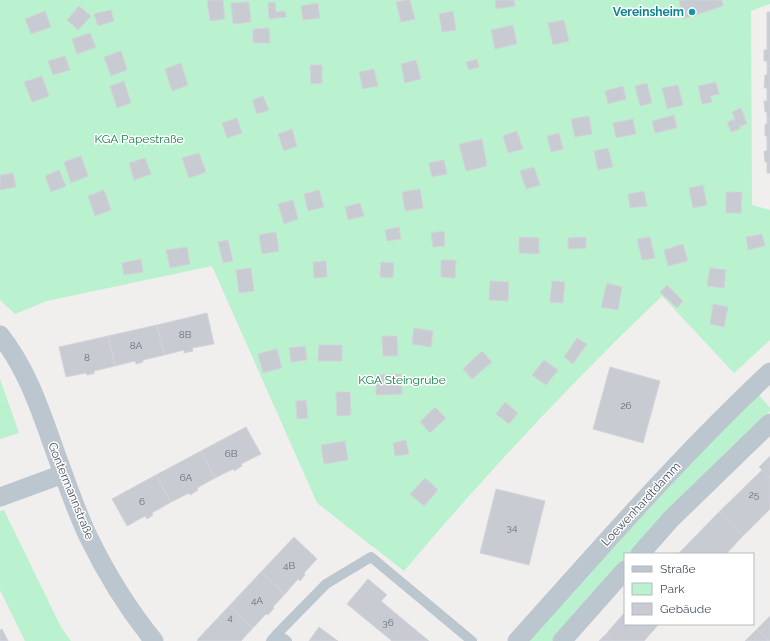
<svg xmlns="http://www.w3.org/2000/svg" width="770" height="641" viewBox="0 0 770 641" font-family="Raleway,sans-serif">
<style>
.green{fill:#baf1cf}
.building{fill:#c8cbd1;stroke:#d2d4da}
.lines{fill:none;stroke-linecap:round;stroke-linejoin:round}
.service{stroke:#bcc6ce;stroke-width:10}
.minor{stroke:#bcc6ce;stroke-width:19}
.culture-dot{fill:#0f9aa8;stroke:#fff;stroke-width:1.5}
.labels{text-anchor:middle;stroke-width:3;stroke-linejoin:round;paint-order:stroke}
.number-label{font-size:10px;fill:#66707a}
.culture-label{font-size:12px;font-weight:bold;fill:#0d838f;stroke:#fff;text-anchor:end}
.park-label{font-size:12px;fill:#12824a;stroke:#fff}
.street-label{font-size:12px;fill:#46525d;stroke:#fff}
</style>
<rect width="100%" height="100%" fill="#f1eeee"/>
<path class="green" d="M0 0H770V4L751 11 752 205 770 210V340L734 373 662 296C571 383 485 475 404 571L317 503 212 266 47 301 15 314 0 300Z
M0 379 19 433 0 439Z
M759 395 770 408V411L654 527 630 554H625V559L552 641H525L648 504Z
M4 510 61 627 71 641H25L0 590V511Z"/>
<path class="building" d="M207 0H223L225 19 210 21Z
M406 0H410L415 19 401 22 396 2Z
M495 0H514L515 6 496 9Z
M679 0H722L723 6 683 19Z
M249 2 251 22 233 24 231 3Z
M275 2 276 12 285 11 286 17 269 19 268 3Z
M318 3 320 18 303 20 301 6Z
M79 6 91 16 78 30 67 20Z
M111 10 114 21 98 26 94 14Z
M45 11 51 27 31 34 25 19Z
M453 11 456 30 442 32 439 14Z
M767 12H770V66H767V61H764V50H767Z
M564 20 569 41 553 45 548 23Z
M513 25 517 44 495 49 491 30Z
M269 28 270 43H253V29Z
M90 33 96 47 77 54 72 39Z
M121 51 127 70 111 76 104 57Z
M65 56 70 70 53 75 48 61Z
M477 59 479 67 469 70 466 62Z
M416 60 421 79 405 83 401 64Z
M181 63 188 85 172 91 165 69Z
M310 65H322V83L311 84Z
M767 66H770V119H767V112H765L764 101H767V88H764L765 75H767Z
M374 69 378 86 363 89 359 72Z
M42 76 49 96 32 102 24 82Z
M124 81 131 103 117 108 110 86Z
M716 82 719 94 710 96 712 102 702 104 698 86Z
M647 83 652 103 640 106 635 86Z
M678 85 683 105 667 109 662 88Z
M623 86 626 99 608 104 605 91Z
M263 96 269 110 257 114 252 100Z
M741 108 747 124 740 126V129L731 132 727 122 735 119 732 112Z
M674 115 677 128 655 133 652 121Z
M589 116 592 134 575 137 571 119Z
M237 118 242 133 227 138 222 123Z
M633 119 636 134 616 138 613 123Z
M767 119H770V173H767V162H765L764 151H767V136H765V124H767Z
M292 129 297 146 284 151 278 134Z
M517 131 523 149 508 153 503 136Z
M559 133 563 149 551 152 547 136Z
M482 139 487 166 466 171 459 144Z
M608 148 613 167 598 170 594 151Z
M199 153 206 172 189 178 182 158Z
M81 156 88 176 71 183 64 162Z
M145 158 151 174 134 180 129 163Z
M444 160 447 174 432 177 429 163Z
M534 167 540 185 526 189 520 171Z
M59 170 66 186 51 192 45 176Z
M13 173 16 187 0 190V175Z
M703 185 707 205 693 208 689 188Z
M420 189 423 208 405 211 402 192Z
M104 190 111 210 95 216 88 196Z
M319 190 324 207 308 211 304 194Z
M644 191 647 206 630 208 628 194Z
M726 192H742L741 213H726Z
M293 200 298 219 284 224 278 204Z
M360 203 364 216 348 220 345 207Z
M399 227 401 239 387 241 385 230Z
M444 231 445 246 433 247 431 233Z
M276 232 279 251 262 254 259 235Z
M762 234 765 246 748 250 746 237Z
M519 237 539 238V254L519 253Z
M586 237V248L568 249V238Z
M650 237 655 258 642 260 637 239Z
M228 240 233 261 223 263 218 242Z
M683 244 688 261 668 266 664 250Z
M187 247 190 264 170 268 166 250Z
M141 259 143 272 124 275 122 263Z
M441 260H456L455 278 441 277Z
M326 261 327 277 314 278 313 262Z
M381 262 394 263 393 278 380 277Z
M251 268 254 291 239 293 236 270Z
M710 268 726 270 724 288 707 286Z
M490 281 509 282 508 301 489 300Z
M552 281 565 282 563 303 550 302Z
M607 283 622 287 618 310 601 307Z
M667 285 683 301 677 308 660 292Z
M713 304 728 307 724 327 710 324Z
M207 313 214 344 192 348 193 351 184 353V350L164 355 157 325Z
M157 325 164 355 143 360V362L140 363 136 364 135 361 115 366 108 336Z
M414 328 433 331 431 347 412 344Z
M108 336 115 366 94 371V374H91L87 375 86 373 66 377 59 347Z
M382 336H397L398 356H383Z
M577 338 587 344 573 364 564 357Z
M319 345H342V361H318Z
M305 346 307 360 291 362 289 348Z
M277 349 282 368 263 373 258 354Z
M482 351 492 362 472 379 463 369Z
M544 360 558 370 546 385 532 375Z
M610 367 660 381 643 443 593 429Z
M401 374 402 394 376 395V375Z
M336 392H350L351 415 337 416Z
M306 400 308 418 297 419 296 401Z
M505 402 518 413 509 424 496 414Z
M435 407 446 418 430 433 420 422Z
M246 427 261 454 241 464 242 466 234 471 233 469 215 478 201 451Z
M406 440 409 454 395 456 393 443Z
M345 441 348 460 324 464 321 445Z
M201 451 215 478 197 488 198 490 195 492 190 495 189 493 171 502 156 475Z
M770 456V478L759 467Z
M762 470 770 478V509L743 536 719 512Z
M156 475 171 502 152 513 153 515 147 519 145 516 127 526 112 499Z
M425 478 438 490 424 506 410 494Z
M496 489 545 501 529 565 480 553Z
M719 512 743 536 726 554H678Z
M294 537 317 559 304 573 305 575 300 581 298 579 285 594 261 572Z
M261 572 285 594 273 607 274 608 268 615 266 614 253 628 229 606Z
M368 579 387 595 381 601 429 641H392L347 604Z
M229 606 253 628 241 641H198L197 640Z
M625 612V624H659L644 641H613L606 634Z
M770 616V641H768L757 629Z
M319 627 338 641H309Z
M2 629 8 641H0V630Z
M757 629 768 641H745Z
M606 634 613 641H599Z"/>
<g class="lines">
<path class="service" d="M277 634 326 584 371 557 472 641
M271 641 277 634 287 641"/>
<path class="minor" d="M0 335C32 375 45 426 63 473 71 495 79 518 89 538 107 575 128 609 154 641
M0 497 63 474
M640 554 671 519 770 423
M517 641C599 550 680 456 770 372
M562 641 625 570"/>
</g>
<circle class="culture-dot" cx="692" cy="12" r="4"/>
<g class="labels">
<g class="number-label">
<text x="185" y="338">8B</text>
<text x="136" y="349">8A</text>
<text x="87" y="361">8</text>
<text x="626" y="409">26</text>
<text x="231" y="457">6B</text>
<text x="186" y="481">6A</text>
<text x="754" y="498">25</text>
<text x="142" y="505">6</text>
<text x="512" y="531">34</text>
<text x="289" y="569">4B</text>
<text x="257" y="604">4A</text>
<text x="230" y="621">4</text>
<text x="388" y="626">36</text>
</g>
<g class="culture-label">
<text x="684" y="16">Vereinsheim</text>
</g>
<g class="park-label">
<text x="139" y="143">KGA Papestraße</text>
<text x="402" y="384">KGA Steingrube</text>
</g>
<g class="street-label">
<text transform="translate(71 491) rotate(68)" y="4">Gontermannstraße</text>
<text transform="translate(641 504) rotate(-47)" y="4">Loewenhardtdamm</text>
</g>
</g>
<rect x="624" y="553" width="130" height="72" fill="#ffffff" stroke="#b5babe"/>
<rect x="632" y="566" width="20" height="6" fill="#bcc6ce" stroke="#b5babe"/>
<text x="660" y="573" font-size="12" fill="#46525d">Straße</text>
<rect x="632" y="583" width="20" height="12" fill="#baf1cf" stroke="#b5babe"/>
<text x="660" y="593" font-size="12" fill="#46525d">Park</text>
<rect x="632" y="603" width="20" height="12" fill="#c8cbd1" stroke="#b5babe"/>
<text x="660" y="613" font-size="12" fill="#46525d">Gebäude</text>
</svg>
